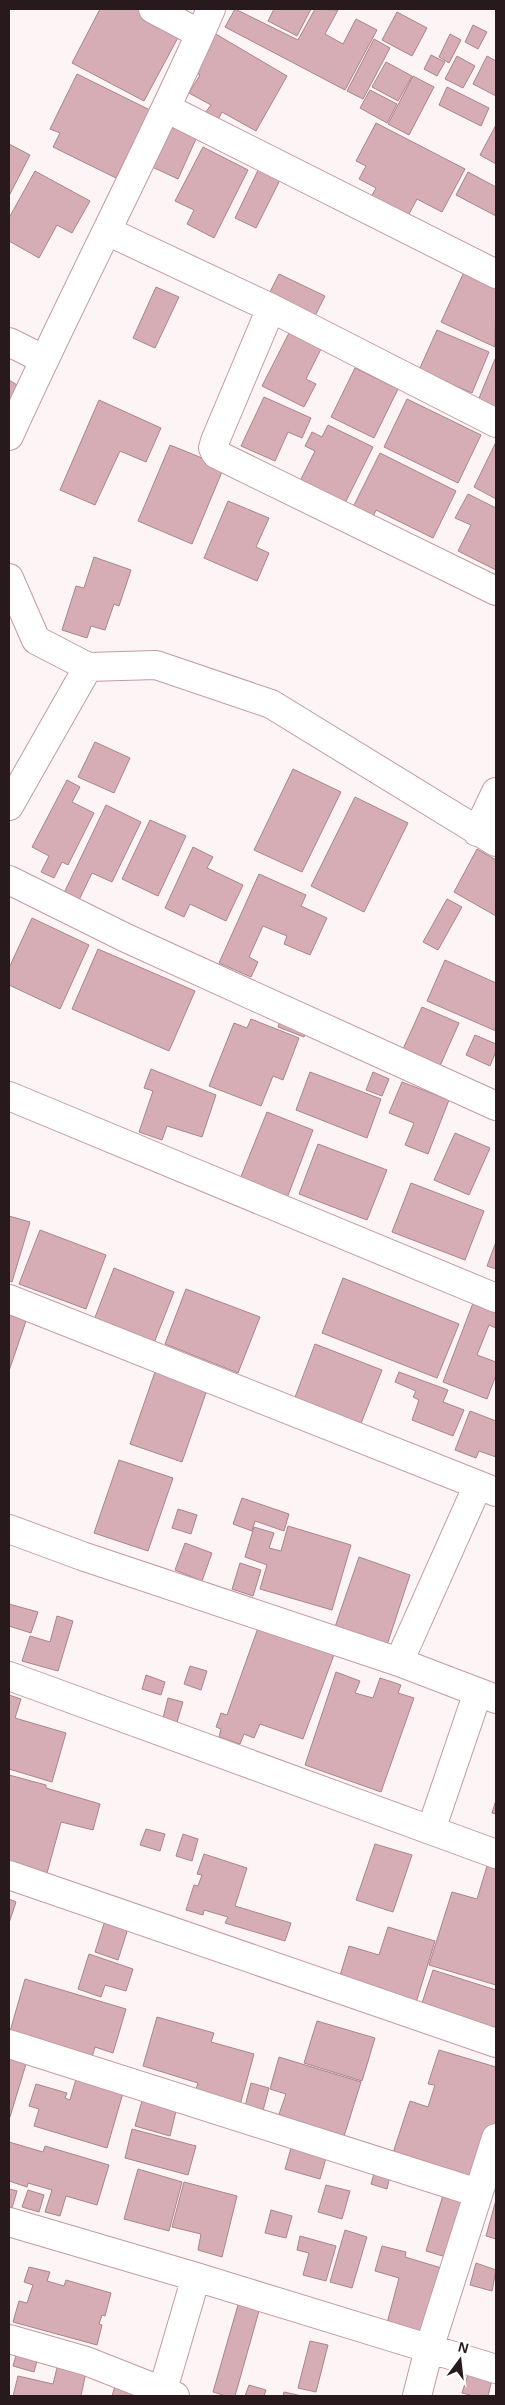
<svg xmlns="http://www.w3.org/2000/svg" width="505" height="2405" viewBox="0 0 505 2405" font-family="Arial,sans-serif">
<style>
.building{fill:#d6adb5;stroke:#ab848c}
.lines{fill:none;stroke-linecap:round;stroke-linejoin:round}
.minor-casing{stroke:#c39ba3;stroke-width:30}
.minor{stroke:#fff;stroke-width:28}
</style>
<rect width="100%" height="100%" fill="#fdf4f5"/>
<path class="building" d="M100 9H137L181 32 144 101 72 63Z
M235 9 298 40 315 9 338 10 325 34 343 44 356 19 377 30 345 90 225 27Z
M274 9H311L297 36 268 21Z
M397 12 427 28 412 56 382 40Z
M473 25 487 32 478 49 465 42Z
M214 33 287 76 256 131 222 112 218 120 205 113 211 105 189 93 200 75 192 71Z
M450 34 461 40 449 63 439 57Z
M374 39 390 48 363 99 347 91Z
M431 55 445 62 437 76 424 69Z
M457 56 475 66 463 88 445 79Z
M487 56 496 61V96L473 84Z
M386 62 412 76 398 101 372 87Z
M77 74 150 110 116 178 53 147 60 133 50 129Z
M413 76 434 87 409 135 388 124Z
M447 87 489 108 481 126 439 105Z
M370 90 397 104 387 123 360 108Z
M173 118 200 130 178 179 150 166Z
M376 123 465 169 442 212 417 199 408 216 371 197 376 188 359 179 366 166 356 161Z
M496 125V164L480 155Z
M9 144 30 155 9 196Z
M203 147 248 170 214 238 187 224 194 210 175 201Z
M261 164 283 174 256 228 235 218Z
M35 171 90 201 72 233 57 225 39 258 9 241V218Z
M468 172 496 187V216L456 195Z
M464 272 496 287 495 347 441 322Z
M279 274 325 296 314 318 268 296Z
M156 287 179 297 155 348 133 338Z
M437 330 489 352 472 393 419 370Z
M289 333 321 349 306 379 316 384 304 407 262 386Z
M495 359 496 360V411L477 403Z
M355 368 398 389 374 438 331 417Z
M9 380 22 388 9 411Z
M264 397 311 418 302 438 288 432 275 461 241 446Z
M407 399 481 435 458 483 384 447Z
M99 400 161 428 146 462 120 451 95 505 60 490Z
M328 425 373 447 345 503 300 481 315 451 305 446 312 432 322 437Z
M496 442V499L474 487Z
M170 445 224 467 192 544 138 521Z
M380 453 456 491 433 538 376 510 373 517 353 507Z
M468 494 496 508V570L458 551 471 525 455 518Z
M228 501 269 518 256 547 269 553 257 581 204 558Z
M94 557 131 570 119 606 114 604 105 630 91 626 87 638 62 630 76 586 84 588Z
M95 742 130 758 114 793 78 777Z
M293 769 341 792 302 872 254 850Z
M67 780 80 787 72 802 94 813 68 865 62 862 54 878 41 872 49 856 32 847Z
M355 797 408 823 364 912 311 886Z
M106 805 141 822 112 882 92 873 79 900 64 893Z
M150 820 186 836 158 896 122 879Z
M193 847 213 857 207 868 243 885 226 921 190 904 184 917 165 908Z
M477 849 496 860V916L454 892Z
M259 874 306 895 301 906 327 918 310 955 284 944 287 936 263 926 249 957 258 962 251 977 219 963Z
M447 899 462 907 438 950 423 942Z
M32 918 89 945 60 1009 9 985V968Z
M98 949 195 991 169 1051 72 1009Z
M445 960 496 983V1031L427 1001Z
M422 1007 459 1023 440 1066 403 1049Z
M282 1015 308 1026 304 1037 278 1027Z
M251 1019 299 1038 283 1080 273 1076 261 1106 209 1086 234 1023 247 1028Z
M475 1035 496 1044V1051L490 1066 466 1055Z
M151 1069 216 1095 202 1137 167 1126 162 1140 139 1132 153 1091 144 1088Z
M310 1072 381 1099 367 1138 296 1110Z
M373 1072 389 1079 382 1096 366 1090Z
M402 1082 449 1100 428 1154 405 1145 414 1123 389 1113Z
M267 1112 313 1130 287 1198 240 1179Z
M455 1133 490 1148 469 1195 434 1180Z
M318 1144 387 1170 367 1220 299 1194Z
M411 1183 484 1211 465 1260 392 1232Z
M9 1216 30 1222 12 1282 9 1281Z
M40 1230 106 1255 86 1309 19 1284Z
M496 1242V1269L487 1266Z
M114 1268 174 1292 154 1343 94 1320Z
M343 1278 459 1324 437 1378 322 1333Z
M186 1289 260 1317 238 1373 165 1344Z
M473 1303 496 1312V1328L489 1325 477 1355 496 1362V1375L487 1399 443 1382Z
M9 1312 27 1318 9 1371Z
M315 1344 382 1370 360 1426 294 1400Z
M156 1369 208 1387 182 1462 130 1444Z
M399 1372 448 1390 443 1402 464 1410 453 1436 412 1420 419 1400 413 1397 416 1391 395 1382Z
M470 1411 496 1421V1457L479 1451 476 1458 455 1450Z
M119 1460 173 1478 148 1551 94 1533Z
M242 1498 289 1514 284 1531 255 1521 252 1531 233 1524Z
M178 1509 197 1515 191 1534 172 1528Z
M288 1526 351 1545 332 1610 260 1589 267 1565 245 1557 254 1527 274 1533 269 1548 281 1551Z
M185 1543 212 1553 202 1581 175 1570Z
M359 1557 410 1575 387 1645 335 1627Z
M240 1563 261 1570 253 1596 232 1589Z
M9 1604 38 1612 31 1633 9 1626Z
M57 1616 73 1621 58 1671 22 1661 30 1636 50 1642Z
M259 1625 335 1652 303 1739 260 1724 254 1738 244 1734 240 1744 219 1737 221 1729 216 1727 221 1713 227 1715Z
M190 1666 207 1671 201 1690 184 1684Z
M336 1672 360 1681 355 1693 373 1698 380 1678 401 1685 398 1693 414 1698 381 1792 305 1765Z
M146 1675 165 1682 161 1695 142 1689Z
M9 1695 21 1699 15 1718 66 1733 52 1782 9 1769Z
M168 1698 183 1702 177 1722 163 1718Z
M9 1775 46 1785V1788L100 1804 93 1830 61 1822 47 1873 9 1862Z
M496 1800V1814L492 1813Z
M146 1829 165 1834 160 1851 140 1845Z
M183 1834 198 1839 192 1861 176 1856Z
M375 1844 412 1855 393 1912 356 1900Z
M204 1854 247 1868 235 1906 291 1923 285 1941 225 1923 228 1917 204 1910 203 1915 186 1910 194 1885 198 1886 202 1875 197 1874Z
M487 1866 496 1869V1985L429 1965 452 1892 477 1899Z
M9 1899 16 1902 9 1923Z
M108 1911 131 1919 118 1960 95 1952Z
M388 1927 435 1941 415 2006 338 1982 349 1946 379 1955Z
M89 1954 133 1969 126 1991 105 1985 101 1997 78 1989Z
M433 1970 496 1990V2040L418 2015Z
M25 1979 126 2009 113 2053 95 2047 90 2064 9 2035Z
M157 2017 214 2033 211 2042 254 2054 240 2105 195 2092 198 2083 143 2066Z
M317 2021 375 2038 362 2081 304 2063Z
M439 2050 496 2067V2125L477 2189 390 2162 410 2101 428 2107 435 2085 428 2084Z
M279 2057 361 2082 341 2146 275 2126 286 2094 270 2089Z
M9 2058 26 2064 10 2117 9 2116Z
M76 2079 123 2093 107 2148 34 2126 39 2109 29 2106 36 2084 67 2093 65 2098 70 2100Z
M251 2083 269 2088 261 2118 243 2114Z
M143 2097 177 2107 170 2136 135 2126Z
M132 2129 196 2146 188 2175 125 2158Z
M293 2141 328 2151 320 2179 285 2169Z
M9 2142 43 2152 45 2146 109 2165 97 2205 66 2196 60 2216 45 2212 52 2190 28 2183 27 2187 9 2181Z
M376 2167 391 2172 387 2189 371 2184Z
M138 2169 182 2182 169 2231 124 2219Z
M184 2182 237 2196 222 2257 198 2250 201 2234 172 2227Z
M326 2185 350 2191 342 2219 318 2212Z
M9 2189 17 2191 12 2208 9 2207Z
M28 2190 44 2195 39 2212 22 2207Z
M444 2192 470 2200 453 2259 426 2251Z
M496 2200V2239L486 2236Z
M271 2210 292 2216 286 2238 265 2233Z
M345 2230 367 2237 352 2288 330 2282Z
M300 2236 336 2246 326 2281 303 2275 309 2253 297 2250Z
M382 2246 406 2252 405 2257 448 2270 430 2335 387 2323 399 2278 375 2271Z
M476 2263 496 2270 492 2291 470 2285Z
M29 2267 50 2272 47 2281 64 2286 66 2280 111 2293 105 2316 102 2315 99 2324 102 2325 97 2345 13 2322 19 2301 27 2303 33 2285 24 2282Z
M240 2298 261 2304 235 2396H226L213 2392Z
M310 2341 328 2345 316 2392 298 2388Z
M17 2352 38 2357 34 2372 13 2366Z
M59 2360 87 2367 81 2396H83H13L18 2376 53 2384Z
M471 2365 494 2371 488 2396H474L462 2393Z
M116 2383 148 2396H112Z
M249 2385 266 2390 264 2396H245Z
M284 2392 302 2396H283Z"/>
<g class="lines">
<defs>
<path id="minor" d="M200 34 211 9
M166 108 496 274
M107 231 271 308 496 423
M271 308 215 441 213 448 216 454 496 591
M9 342 43 359
M9 436C70 301 139 170 200 34L153 9
M9 578 36 640 88 667 156 665 271 704 496 842
M9 806 88 667
M477 832 496 792
M9 880 126 938 496 1106
M9 1096 496 1298
M9 1299 496 1492
M9 1529 82 1556 399 1662 496 1699
M399 1662 478 1485
M9 1676 496 1854
M431 1830 478 1692
M9 1875 496 2043
M9 2044 478 2193
M9 2222 196 2277 496 2369
M9 2339 86 2361 175 2396
M162 2393 196 2277
M417 2396 429 2349 496 2138"/>
</defs>
<use href="#minor" class="minor-casing"/>
<use href="#minor" class="minor"/>
</g>
<rect width="505" height="2405" fill="none" stroke="#28191c" stroke-width="20"/>
<g transform="translate(460 2360) rotate(15)" stroke="#ffffff" stroke-width="4" paint-order="stroke">
<path d="M0-4L9 19L0 12L-9 19Z" fill="#28191c"/>
<text y="-8" font-size="14" font-weight="bold" text-anchor="middle" fill="#28191c">N</text>
</g>
</svg>
